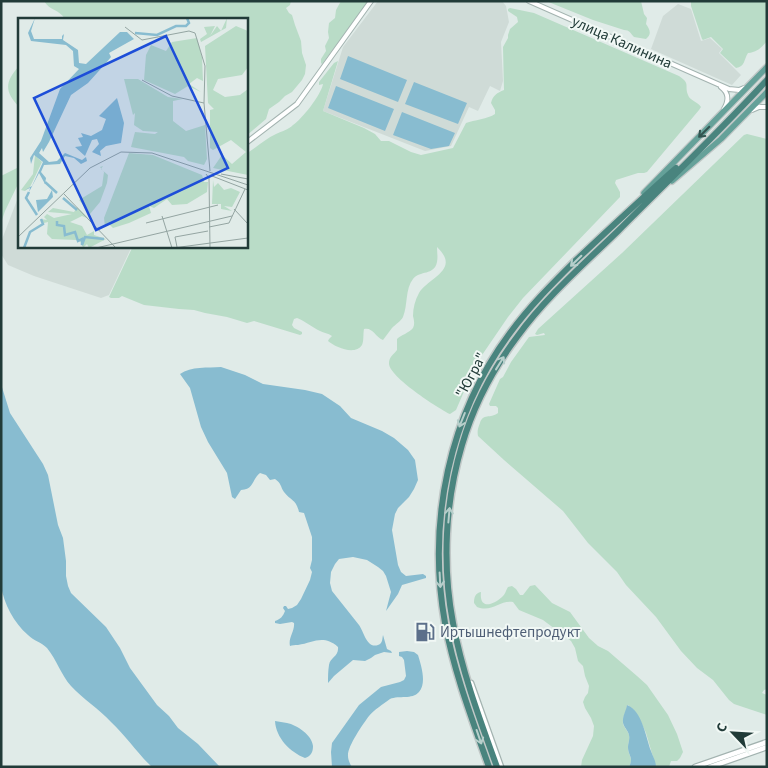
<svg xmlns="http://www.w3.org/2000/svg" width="768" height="768" viewBox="0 0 768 768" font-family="'Source Sans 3',sans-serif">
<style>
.built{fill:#cfdbd7}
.green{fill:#b9dcc7}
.water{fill:#88bcd0}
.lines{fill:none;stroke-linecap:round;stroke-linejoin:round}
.minor-casing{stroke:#a3b3b0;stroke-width:6}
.tertiary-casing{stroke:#a3b3b0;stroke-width:7}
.primary-casing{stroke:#c1c8c7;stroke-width:8}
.trunk-casing{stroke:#c1c8c7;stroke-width:9}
.minor{stroke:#fff;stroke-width:4}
.tertiary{stroke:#fff;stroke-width:4.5}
.primary{stroke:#65a199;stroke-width:5.5}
.trunk{stroke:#49847e;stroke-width:6}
.oneway{stroke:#325450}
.oneway2{stroke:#b6cfcb}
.labels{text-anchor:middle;stroke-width:4;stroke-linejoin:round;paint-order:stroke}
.street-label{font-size:15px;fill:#213b38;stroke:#f1f8f5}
.service-label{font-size:15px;fill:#4e5e75;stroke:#f1f8f5;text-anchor:start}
.inset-river{fill:none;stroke:#88bcd0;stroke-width:2.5}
.inset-road{fill:none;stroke:#94a5a2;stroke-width:1}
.view{fill:#1d4ed8;fill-opacity:0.15;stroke:#1d4ed8;stroke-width:2.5}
.inset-edge{fill:none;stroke:#213b38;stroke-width:2.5}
</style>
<rect width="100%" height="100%" fill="#e0ebe8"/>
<path class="built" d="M378 1H502L506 6 509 22 501 42 503 81 500 91 490 86 478 111 469 107 451 146 425 151 323 111 343 47Z
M678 4 691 9 701 41 710 38 722 49 719 53 741 75 732 85 651 49 663 16Z
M19 195V246H132L109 295 101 298 34 276 8 265 1 254V242Z"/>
<path class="green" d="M44 1H291L290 5 286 8 289 13 292 15 295 25 301 41 302 53 306 65 305 74 302 80 292 92 285 96 279 102 269 109 266 119 246 136V19H65C59 9 50 11 44 1Z
M341 1H369L322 64 321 63V59L326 51 325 46 329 38 328 32 329 23 335 18 336 10Z
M546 1H641L644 14 647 18 646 24C650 30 652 34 646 39L634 37C630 33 630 30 624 30L593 20Z
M691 1H767V41C761 48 757 52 748 53 744 59 745 67 736 68L720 53 723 49 711 37 703 40 702 39 691 6Z
M510 8 534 13 679 76C691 84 684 85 688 95 690 101 697 101 701 107L699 110 647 172 644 173H638L616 180 615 183 620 192V197L523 298 508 317 480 358 469 380 456 410 450 414C438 408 388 376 389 363 389 357 394 354 397 350V339C401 335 409 333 413 328 415 324 414 320 413 316 413 308 415 300 419 293 429 277 461 270 437 247 437 252 438 257 437 262 434 276 420 270 413 279 405 289 408 305 403 317 401 321 396 324 392 328 389 332 386 336 383 340 375 337 373 327 364 329 363 334 364 341 362 345 355 356 335 347 328 341L329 339 332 336C328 333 324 333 320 331 312 327 305 321 297 318L294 319 292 325 294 328 302 332V334L300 335 254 321 247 323 227 317 205 313 194 310 179 309 144 305 122 296 119 298H111L109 297 133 246H246V154C256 148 265 139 276 134 282 131 288 130 293 125 302 119 321 95 323 84L319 85V82L334 63 338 61 323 111 364 128 375 134 381 141H389L411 152 421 155 453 148 466 123C474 120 488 119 495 114V110L491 103C493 95 497 93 504 90L503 47 508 38V35L510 29 518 22 517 17 508 11V9Z
M19 66V107C4 91 5 82 19 66Z
M747 134 767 139V689L764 690 762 693 767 695V715L734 704 729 700 713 680 697 668 681 651 656 617 626 585 617 572 588 543 563 511 504 460 478 436C477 431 478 428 480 423 483 413 490 419 498 413V408L496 406H490L489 404 500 379 503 377 511 362 529 337 545 335 544 333 537 335 535 334 538 329 622 253 744 135Z
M17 168 19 170V182L5 211 1 223V176Z
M535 585 552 603 570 612 589 638 598 646 608 651 637 676 647 685 668 715 677 734 683 752 680 758 677 761H671L669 767H656L646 733 641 722 634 710 628 705H627C627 711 623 715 623 721 622 726 628 730 629 735 630 740 628 743 628 747 628 756 634 758 629 767H581L582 760 593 736 594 726 591 718 585 708 583 702 585 697 588 693 589 686 585 676 583 666 578 661 575 648 571 641 543 620 519 610 513 602C499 600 492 613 477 607L474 603C474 598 475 593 481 592 479 609 492 606 502 597 505 595 506 590 508 587L512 586 516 589 520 595H523L530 586Z"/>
<path class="water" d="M348 56 407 80 398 102 340 79Z
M414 82 467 103 458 124 405 104Z
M336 86 394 109 385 131 328 108Z
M402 112 455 133 449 146 431 149 393 135Z
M221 367 245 375 263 384 305 390 322 394 340 406 351 418 382 431 394 438 408 450 415 460 418 480 414 489 409 497 398 508 395 514 392 530 398 565 401 572 406 576 423 574 426 576V578L402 585 398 594 386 611 391 592 386 576 383 571 378 567 367 560 353 557 339 559 335 564 331 572 330 583 332 591 359 625C364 632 367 649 378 645 383 643 382 639 383 635L387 649 391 651 392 653 384 652 375 655 371 658 365 661 353 660 334 676 328 683C328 677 328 671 329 665 330 657 339 657 338 647 323 634 313 643 298 645 295 645 292 645 290 646 288 638 295 631 294 623L292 622 280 624 275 623V621C281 619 283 616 285 611L283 608 284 606H286L288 609 292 608 297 605 301 599 310 580 312 572 310 568 312 560V537L304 513 299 512C296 499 291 501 284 492 280 486 282 484 275 479L270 480 266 475 260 473C252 479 254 490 241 490L235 499 232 497 227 473 208 442 201 427 190 388 180 374C191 366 208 368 221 367Z
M1 384 10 413 43 464 48 475 58 525 63 538 66 561V576L68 586 71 593 106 627 120 648 130 668 157 705 169 716 178 728 198 744 220 767H152C137 753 126 736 111 722 99 709 83 699 71 686 61 675 57 660 47 648 41 642 34 641 28 635 14 623 4 604 1 586Z
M407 651 414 652 418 655C421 665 427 683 419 692 412 700 399 695 390 699 383 704 374 710 369 716 363 724 347 747 348 756 348 760 350 764 352 767H332L331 752 332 743 359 705 381 687 400 682 404 680 406 676 404 660 402 657 399 656V652Z
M627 705C642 710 646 738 651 751 653 757 656 761 656 767H629C634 757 628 756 628 747 628 743 630 740 629 735 628 730 622 726 623 720 623 715 626 711 627 705Z
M275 721C279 722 283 722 287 723 297 725 312 735 313 746 313 752 311 756 305 758 290 752 276 738 275 721Z"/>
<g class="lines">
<defs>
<path id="minor" d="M529 1 729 89 739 90 744 88
M721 87C729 93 729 100 724 109
M752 110 759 107H767
M246 143 297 104 371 1"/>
<path id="tertiary" d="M471 683 501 767
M695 767 767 742
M710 767 767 747"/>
<path id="primary" d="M672 181 721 139 767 92
M644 193 767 67"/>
<path id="trunk" d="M489 767C472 719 454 672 445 623 427 522 449 415 510 333 529 307 551 285 573 263 607 231 641 199 676 168
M497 767C480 720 462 672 453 623 442 565 445 502 462 445 473 407 493 369 517 337 546 297 583 265 618 231 668 181 719 132 767 80"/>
</defs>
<use href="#minor" class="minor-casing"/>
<use href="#tertiary" class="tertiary-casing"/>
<use href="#primary" class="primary-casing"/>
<use href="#trunk" class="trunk-casing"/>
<use href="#minor" class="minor"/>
<use href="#tertiary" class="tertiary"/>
<use href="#primary" class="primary"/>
<use href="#trunk" class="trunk"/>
</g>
<defs><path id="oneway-shaft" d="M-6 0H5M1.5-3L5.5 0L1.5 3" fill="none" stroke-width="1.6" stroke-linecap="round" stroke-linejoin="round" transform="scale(1.25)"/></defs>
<use class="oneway" href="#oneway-shaft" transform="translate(704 132) rotate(135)"/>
<g class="oneway2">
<use href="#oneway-shaft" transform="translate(576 261) rotate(136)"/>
<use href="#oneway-shaft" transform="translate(500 363) rotate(-58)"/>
<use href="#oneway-shaft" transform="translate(462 420) rotate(112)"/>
<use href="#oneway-shaft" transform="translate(449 515) rotate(-85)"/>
<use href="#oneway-shaft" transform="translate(440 580) rotate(87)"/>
<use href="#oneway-shaft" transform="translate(479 737) rotate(71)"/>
</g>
<defs>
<symbol id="fuel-bare" viewBox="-9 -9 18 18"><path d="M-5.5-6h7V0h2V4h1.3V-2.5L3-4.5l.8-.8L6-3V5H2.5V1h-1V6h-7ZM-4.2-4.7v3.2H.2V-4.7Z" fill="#5c6f8a" stroke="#f1f8f5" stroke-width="2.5" paint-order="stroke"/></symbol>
</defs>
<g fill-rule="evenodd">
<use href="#fuel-bare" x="411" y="618" width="28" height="28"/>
</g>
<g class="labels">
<g class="street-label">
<text transform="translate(622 42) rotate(24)" y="5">улица Калинина</text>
<text transform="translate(471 375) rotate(-62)" y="5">"Югра"</text>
</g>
<g class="service-label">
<text x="440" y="637">Иртышнефтепродукт</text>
</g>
</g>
<g transform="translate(18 18)">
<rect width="230" height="230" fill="#e0ebe8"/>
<path d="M209 0 208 10 183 24 182 21 189 16 186 9 197 8 192 18 199 8 203 13ZM218 8 230 13V49L224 57 200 61 195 72 207 79 222 77 230 71V157L195 150 204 137 214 146 228 134 213 122 195 132 192 130V92L196 91 190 85 187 28ZM179 20 184 39 185 63 179 60 171 66 183 74 170 68 157 76 126 62 128 37 133 27 148 33 154 24ZM106 61H120L150 79 165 81 155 83V103L168 113 187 107 189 141 186 147 170 143 166 139 113 129 117 114 137 116 140 114 125 113 116 107 117 95 115 97ZM111 135 135 137 184 157 186 164H190L189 174 169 186 154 187 149 181 136 190 131 188 133 195 111 205 95 210 90 205 87 209 86 200ZM17 137 24 144 12 169 7 173 3 172 15 156ZM85 148 83 151 90 157 89 165 82 184 72 196 61 182 84 168 86 154 82 149ZM195 162 196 169 200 165 206 172 213 170 222 174 214 189 206 188 214 193 203 191V186H194ZM59 189 71 201 64 198 52 204 64 208 69 217 76 213V217L88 221 71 230 69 226 65 230 63 224 58 222 34 221 29 216 30 204 26 205 23 201 29 202 26 199 29 196 36 200 54 196 30 194 35 190 56 194Z" fill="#b9dcc7"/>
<path d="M17 0 13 13 16 21H44V18L46 16 45 22 60 32 61 45 68 46 102 14H109L116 21 91 35 93 39 88 45 70 65 53 77 31 124 25 134 24 130 21 135 31 144 39 143 47 135 64 142 68 139 69 143 63 146 56 140 47 138 42 146 26 147 23 154 28 160 27 166 21 155 11 174 12 170 7 172 14 168 25 144 16 137 13 146 12 140 23 123 42 71 61 51 56 48 55 33 48 27 13 23 10 15ZM99 80 106 105 103 125 88 128 82 133 83 138 74 134 81 126 79 121 74 122 67 138 57 129 64 128 60 120 65 119 63 115 73 118 84 112 88 101 81 98ZM34 172 35 179 20 194 18 182 29 181Z" fill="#88bcd0"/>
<path class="inset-river" d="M117 15 139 17 158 8H168L171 5 169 0M27 164 39 175M11 174 8 180 19 197M45 180 59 192M39 203V207L46 208 47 217 57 214 60 223 64 221V227L67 219 86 221M6 230 12 214 25 206 23 201"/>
<path class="inset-road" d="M107 9 124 22 171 13 177 15 187 48 186 85M124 62 154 78 186 85 192 153M188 156 191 160 192 230M203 156 230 161M194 158 230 172M46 176 98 230M216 191 230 206M144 198 154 230M128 205 200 187M191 209 211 205 227 171M0 219 72 150 103 134 134 135 230 167M159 229 157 219 190 213M78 230 214 198M155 230 230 220"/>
<path class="view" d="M148 18 210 150 78 212 16 80Z"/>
<rect width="230" height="230" class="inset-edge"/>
</g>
<rect width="768" height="768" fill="none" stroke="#213b38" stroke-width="5"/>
<g transform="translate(733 733) rotate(295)" stroke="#f1f8f5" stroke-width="4" paint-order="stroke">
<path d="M0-4L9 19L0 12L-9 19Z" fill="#213b38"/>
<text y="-8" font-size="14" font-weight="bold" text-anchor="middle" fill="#213b38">С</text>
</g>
</svg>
